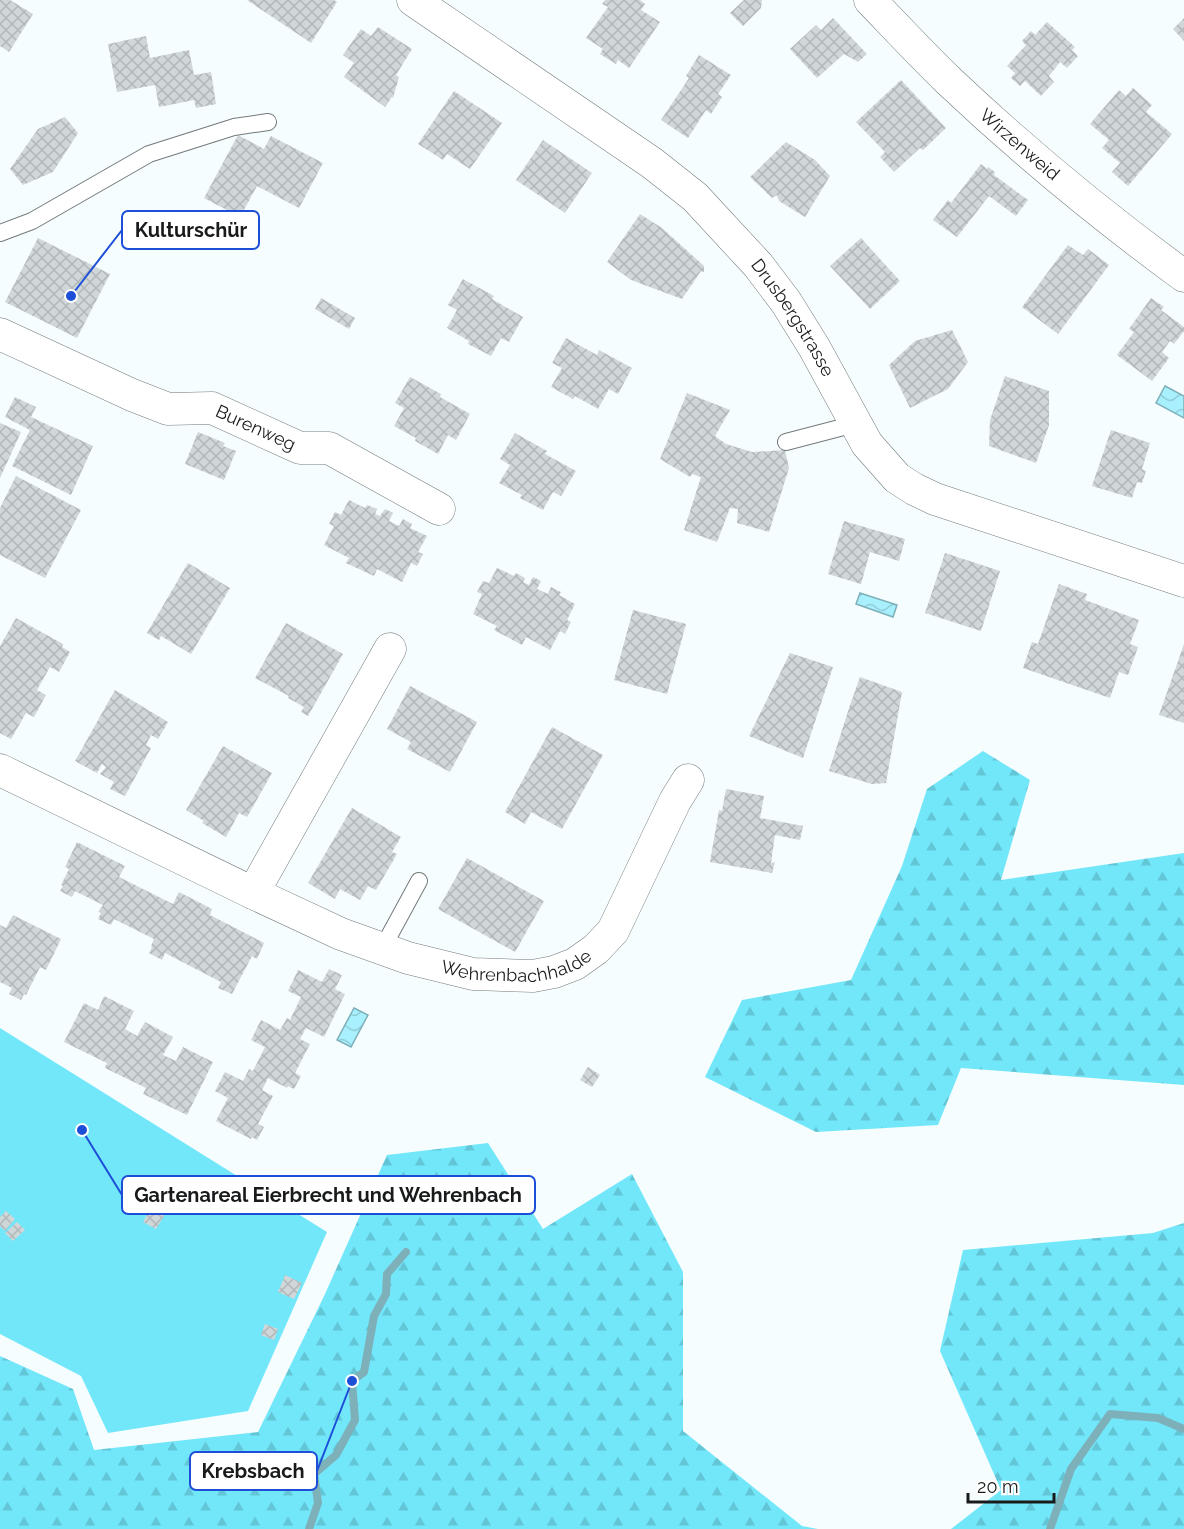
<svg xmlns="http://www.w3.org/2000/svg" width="1184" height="1529" viewBox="0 0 1184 1529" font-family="Raleway,sans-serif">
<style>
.green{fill:#73e7fa}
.forest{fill:url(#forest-firs)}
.water{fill:url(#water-waves);stroke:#7db0b9;stroke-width:1.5}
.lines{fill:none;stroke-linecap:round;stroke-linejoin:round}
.stream{stroke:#7db0b9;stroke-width:8}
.building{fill:url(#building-cross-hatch)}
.service-casing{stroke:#737a7b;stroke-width:18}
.minor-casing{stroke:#737a7b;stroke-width:33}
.service{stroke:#fff;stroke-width:16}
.minor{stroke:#fff;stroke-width:32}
.labels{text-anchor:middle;stroke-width:5;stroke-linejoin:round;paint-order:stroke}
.street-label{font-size:18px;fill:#181a1b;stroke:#fff}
.leader{fill:none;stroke:#1d4ed8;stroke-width:2}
.callout-dot{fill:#1d4ed8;stroke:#fff;stroke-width:2}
.callout{fill:#fff;stroke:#1d4ed8;stroke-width:2}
.callout-label{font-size:20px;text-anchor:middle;font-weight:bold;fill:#181a1b}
</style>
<defs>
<pattern id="forest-firs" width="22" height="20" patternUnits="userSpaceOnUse" patternTransform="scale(1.5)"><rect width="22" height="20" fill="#73e7fa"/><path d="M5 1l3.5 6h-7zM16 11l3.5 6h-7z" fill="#63c6d6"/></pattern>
<pattern id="water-waves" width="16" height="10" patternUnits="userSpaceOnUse" patternTransform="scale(1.5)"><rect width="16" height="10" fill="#a8f0fd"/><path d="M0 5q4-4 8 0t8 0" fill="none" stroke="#90cdd8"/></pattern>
<pattern id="building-cross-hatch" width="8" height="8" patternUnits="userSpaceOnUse" patternTransform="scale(1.5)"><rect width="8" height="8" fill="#d0d7d8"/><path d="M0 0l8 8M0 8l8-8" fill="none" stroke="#b2b8b9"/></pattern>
</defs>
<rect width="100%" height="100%" fill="#f6fdfe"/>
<path class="green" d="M0 1028 327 1232 248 1411 108 1433 81 1376 0 1334Z"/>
<path class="forest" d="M983 751 1030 780 1001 880 1184 853V1085L961 1068 938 1125 816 1132 705 1077 742 1000 851 980 902 866 927 789Z
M488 1143 543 1229 632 1174 683 1272V1431L802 1526 818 1529H0V1356L73 1389 94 1450 258 1432 325 1294 387 1155Z
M1184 1223V1529H951L1001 1490 940 1351 963 1250 1153 1233Z"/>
<path class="water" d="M1165 386 1184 396V418L1156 403Z
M860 593 897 605 893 617 856 604Z
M354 1008 368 1015 351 1047 337 1040Z"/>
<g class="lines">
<path class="stream" d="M309 1529 318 1503 314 1474 336 1455 355 1420 352 1381 364 1372 374 1316 386 1294 387 1274 406 1252
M1050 1529 1071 1469 1110 1414 1158 1418 1184 1429"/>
</g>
<path class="building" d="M0 0H10L33 14 9 52 0 46Z
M247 0H334L337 2 311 43Z
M605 0H640L645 4 641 10 660 22 629 68 618 60 616 64 600 54 603 49 586 38 608 7 602 4Z
M744 0H762L761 8 743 26 730 13Z
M833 18 867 54 858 62 844 54 817 78 790 49 816 25 821 30Z
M1184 18V41L1173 29Z
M1047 22 1075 47 1072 50 1078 56 1067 68 1060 62 1049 76 1054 82 1041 96 1025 81 1020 86 1011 78 1015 73 1007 66 1026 45 1022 41 1031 31 1035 35Z
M378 27 412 49 396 75 399 77 393 98 392 97 385 107 344 77 354 63 343 55 361 29 371 36Z
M146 36 150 58 189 50 194 75 211 72 216 104 196 108 194 100 159 107 155 85 117 92 108 44Z
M699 55 731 75 718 94 722 97 711 114 706 110 688 138 661 120 689 78 686 76Z
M901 80 946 128 923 150 920 148 894 172 880 157 885 152 856 122Z
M1133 88 1152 105 1146 112 1172 134 1128 186 1112 172 1120 163 1102 148 1109 140 1090 124 1119 90 1126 96Z
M454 91 502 123 470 169 447 154 443 160 418 144Z
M65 117 78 133 53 172 23 185 10 169 38 129Z
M238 135 264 149 271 136 323 163 299 208 257 186 240 217 204 198Z
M543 140 592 173 565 213 516 180Z
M786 142 815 160 830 176 805 217 779 201 777 195 772 198 750 177Z
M981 164 987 169 988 167 995 172 994 175 1028 200 1016 216 989 196 957 237 933 220 948 200 951 203Z
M640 214 662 228 704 266V272L701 271 682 299 631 280 607 262Z
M38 238 110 274 77 338 5 302Z
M861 238 900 281 870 309 830 266Z
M1068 245 1083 255 1088 249 1109 265 1058 334 1022 307Z
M463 279 494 296 492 299 523 317 509 342 501 338 491 356 468 344 469 341 447 328 457 310 448 305Z
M321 298 355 318 349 329 315 309Z
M1151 298 1164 307 1161 310 1184 327V331L1174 344 1170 341 1162 352 1169 358 1152 381 1117 355 1134 332 1129 329Z
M952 330 968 362 948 389 910 408 889 365 915 341Z
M566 338 597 355 599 350 632 368 618 394 609 389 598 409 575 396 573 399 551 387 562 368 552 363Z
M1005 376 1049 391V425L1036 463 989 446 990 420Z
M410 377 441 394 440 397 470 414 456 440 448 435 438 454 415 441 416 438 394 426 404 408 395 403Z
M687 393 730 410 715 436 726 444 752 452 785 450 789 468 769 532 737 523 738 509 730 508 717 542 684 530 701 477 692 474 690 477 660 459Z
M15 397 36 407 31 417 93 446 71 495 12 466 30 430 5 417Z
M0 423 21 432 0 478Z
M1111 430 1150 443 1142 469 1146 471 1142 483 1137 482 1132 498 1092 486Z
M198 432 225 443 223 446 236 451 224 480 185 464Z
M515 433 547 451 545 454 576 471 561 496 553 492 543 510 520 498 522 495 499 483 510 465 500 459Z
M16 476 81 510 45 578 0 555V508Z
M349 500 365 508 367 505 377 509 375 514 380 516 385 509 393 513 389 521 399 526 403 519 412 524 410 528 427 536 418 552 423 554 417 566 411 563 402 582 377 569 374 576 346 563 349 558 324 545 334 526 329 524 335 512 341 515Z
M844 521 905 539 899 561 870 552 861 584 828 574Z
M945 553 1000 571 981 631 925 613Z
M188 563 230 588 191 654 161 636 159 640 147 633Z
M497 568 514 576 516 573 525 578 523 582 529 585 533 577 541 581 537 589 548 594 551 587 561 592 559 595 575 604 567 620 571 622 565 634 560 631 550 650 526 637 522 645 494 630 497 626 473 614 482 594 477 592 483 581 489 583Z
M1059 584 1087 594 1085 600 1139 620 1130 644 1138 647 1128 675 1119 672 1110 698 1023 668 1032 642 1038 644Z
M633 610 686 624 667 694 614 680Z
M16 618 63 644 62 647 70 652 59 672 50 667 37 690 46 695 34 717 26 713 11 739 0 733V646Z
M286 623 343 654 308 716 301 712 304 707 288 698 289 696 255 678Z
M1184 644V723L1159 715Z
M790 653 833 667 803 758 749 736Z
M860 677 902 692 886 783 872 784 829 771 850 705Z
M410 686 477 722 450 772 407 749 411 742 387 729Z
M115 690 168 722 158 739 151 735 146 745 151 748 125 796 110 789 114 782 100 774 106 767 102 764 97 773 75 761Z
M552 727 603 755 562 829 531 812 525 824 505 812Z
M223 746 272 773 247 817 239 813 226 837 202 823 204 821 186 810Z
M726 789 764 796 760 818 803 826 800 840 775 835 771 863 775 862 772 873 710 862 719 810 722 811Z
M352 808 401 837 392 852 397 854 376 890 368 886 360 900 340 889 335 899 308 883Z
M77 842 125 866 119 877 173 904 179 892 212 909 210 915 264 943 257 959 252 956 232 994 218 988 221 982 165 953 162 960 149 953 152 947 151 946 154 939 114 919 111 925 98 919 101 913 98 912 103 905 75 891 72 897 60 891 63 886 61 885 69 869 65 867Z
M467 858 544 901 515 952 438 909Z
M13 915 61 939 46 970 40 967 26 995 24 994 21 1000 9 994 12 988 0 982V925L6 928Z
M329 969 342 975 335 989 345 994 324 1037 306 1028 300 1039 310 1044 295 1073 301 1076 294 1089 288 1086 287 1088 268 1078 262 1090 273 1096 258 1124 264 1127 257 1140 252 1137 251 1139 216 1121 228 1098 215 1091 225 1072 243 1081 249 1069 253 1071 265 1047 251 1040 261 1020 280 1030 287 1018 290 1020 301 997 288 991 298 970 322 982Z
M104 996 134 1011 125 1029 137 1036 145 1022 173 1037 163 1055 176 1061 183 1047 213 1062 187 1115 143 1094 146 1088 105 1068 107 1063 64 1042 84 1003 98 1010Z
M588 1067 600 1075 592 1087 580 1080Z
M155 1201 169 1208 156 1229 143 1222Z
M6 1211 15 1219 5 1231 0 1226V1217Z
M17 1222 25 1230 13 1241 5 1233Z
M285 1275 302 1283 294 1299 278 1292Z
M265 1324 278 1329 274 1340 261 1335Z"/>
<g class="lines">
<defs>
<path id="service" d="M0 233 32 221 149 154 234 127 268 122
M786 442 855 424
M382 949 419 881"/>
<g id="minor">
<path id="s1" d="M413 0 652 163 695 197 758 265 786 302 814 347 867 444 897 478 914 489 935 499 1184 581"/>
<path id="s2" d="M870 0C896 27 922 55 949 81 1023 151 1102 216 1184 276"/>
<path id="s3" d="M0 334 132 395 168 409 212 408 300 448H329L439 509"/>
<path id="s4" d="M0 770 253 893 341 934 408 958 473 974 533 976 554 972 575 964 596 949 613 931 675 801 688 780"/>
<path d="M253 893 390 649"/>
</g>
</defs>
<use href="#service" class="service-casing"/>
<use href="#minor" class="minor-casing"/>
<use href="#service" class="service"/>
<use href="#minor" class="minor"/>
</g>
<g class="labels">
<g class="street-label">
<text dy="6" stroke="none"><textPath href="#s2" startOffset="208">Wirzenweid</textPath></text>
<text dy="6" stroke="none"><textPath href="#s1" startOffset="500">Drusbergstrasse</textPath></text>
<text dy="6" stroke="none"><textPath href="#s3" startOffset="276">Burenweg</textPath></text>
<text dy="6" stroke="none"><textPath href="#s4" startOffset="561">Wehrenbachhalde</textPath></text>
</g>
</g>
<path class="leader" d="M71 296L122 230M82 1130L122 1195M352 1381L317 1471"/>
<g class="callout-dot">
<circle cx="71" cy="296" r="6"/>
<circle cx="82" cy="1130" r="6"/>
<circle cx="352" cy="1381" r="6"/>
</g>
<g class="callout">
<rect x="122" y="211" width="137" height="38" rx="6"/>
<rect x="122" y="1176" width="413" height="38" rx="6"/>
<rect x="190" y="1452" width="127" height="38" rx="6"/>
</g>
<g class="callout-label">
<text x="191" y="237">Kulturschür</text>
<text x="328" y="1202">Gartenareal Eierbrecht und Wehrenbach</text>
<text x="253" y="1478">Krebsbach</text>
</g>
<path d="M968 1493v9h86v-9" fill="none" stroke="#181a1b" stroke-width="3"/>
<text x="977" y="1493" font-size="18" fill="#181a1b" stroke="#ffffff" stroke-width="4.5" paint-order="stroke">20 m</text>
</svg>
